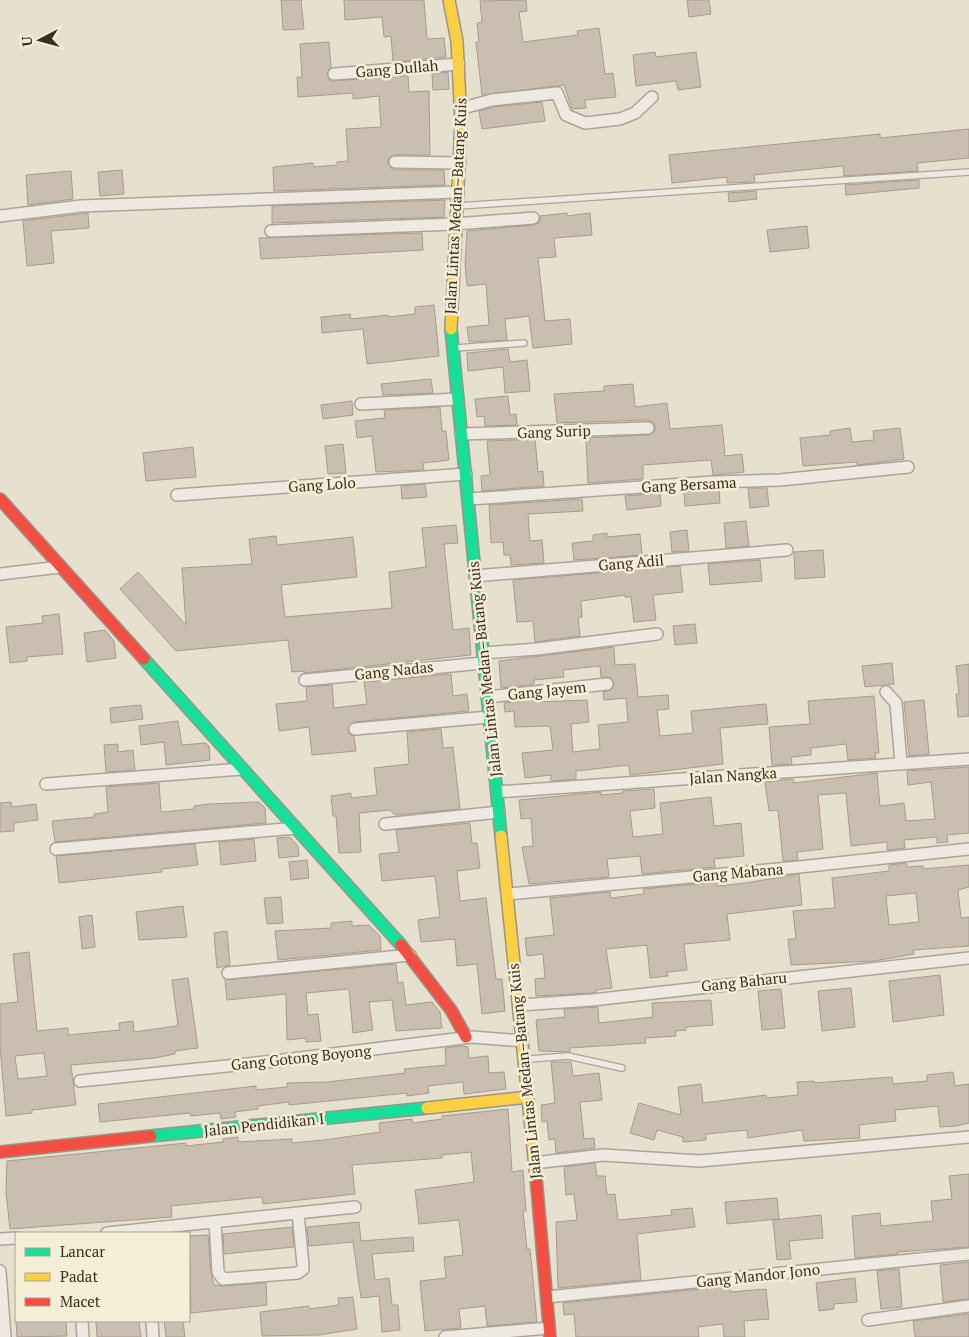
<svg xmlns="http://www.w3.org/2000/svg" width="969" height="1337" viewBox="0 0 969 1337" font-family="'PT Serif',serif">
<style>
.building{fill:#cabeb0;stroke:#a69c8e;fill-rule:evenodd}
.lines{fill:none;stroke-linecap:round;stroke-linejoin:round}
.lane-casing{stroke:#aba598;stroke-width:8}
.street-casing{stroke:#aba598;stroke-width:14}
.fast-casing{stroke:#9b9488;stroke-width:14}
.slow-casing{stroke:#9b9488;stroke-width:14}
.jam-casing{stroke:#9b9488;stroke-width:14}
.lane{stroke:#eeeae1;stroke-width:5.5}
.street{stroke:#eeeae1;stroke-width:11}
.fast{stroke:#16e098;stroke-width:11}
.slow{stroke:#ffcf43;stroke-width:11}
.jam{stroke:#f24e42;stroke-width:11}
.labels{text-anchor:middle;stroke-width:5;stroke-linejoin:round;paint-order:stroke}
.street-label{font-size:15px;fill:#3b2d1f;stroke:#f6eed6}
</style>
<rect width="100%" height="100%" fill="#e6e0cf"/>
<path class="building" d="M281 0H301L304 29 283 30Z
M344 0H424L427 39 444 38 446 57 393 62 391 36 384 37 382 17 345 20Z
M526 0 527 11 519 12 523 42 578 35 577 31 599 28 605 74 613 73 616 97 585 100 586 108 572 109 564 85 482 95 476 42H479L477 23 482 22 480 1Z
M687 0H709L711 14 689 17Z
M329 42 331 67 327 74 330 81 408 76 409 92 429 91 430 155H395L389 158 388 162 391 168 395 170H444L445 185 274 191 273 167 313 163 314 167 337 165V162L348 161 346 129 381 127 379 96 353 99V93L298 97 297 77H302L300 44Z
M655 52 656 57 696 52 701 87 678 90 676 81 636 86 633 55Z
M448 72 449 89 433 90 432 74Z
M542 102 545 121 482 129 479 111 493 107Z
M969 129V158L917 163 918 171 844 176 843 166 754 175 755 182 727 183V177L672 183 669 155 880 134V138Z
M122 170 124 194 100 196 98 172Z
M71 171 73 199 28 205 26 175Z
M919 180V188L846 195 845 185Z
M756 191 757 199 729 202 728 193Z
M445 200 444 217 272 223V206Z
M88 213 89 228 51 231 54 263 27 266 23 221Z
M567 213V216L590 213 592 235 554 238 556 257 538 258 545 321 570 319 572 344 533 348 529 316 505 319 507 340 469 342 467 327 489 325 486 284 467 286 465 264 467 231 534 225 540 222V216Z
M807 226 809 248 770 252 767 230Z
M422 233 423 250 261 259 259 238Z
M434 305 439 356 367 364 363 329 322 333 321 317 350 314 351 319 388 315V317L415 314V307Z
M508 349 510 362 527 360 530 391 505 393 503 367 468 371 467 353Z
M431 379 433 393 383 395 381 384Z
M633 384 635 407 667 403 670 429 722 425 725 456 742 454 744 472 713 475 711 460 643 465V479L588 483 586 438 649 435 655 431V424L648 420 557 423 554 394 604 391V386Z
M508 396 510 415 516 414 517 425 485 426 484 416 477 417 475 399Z
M352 401 353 415 323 419 321 405Z
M440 407 442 431H446L449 460 423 463 424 470 376 472 372 436 357 438 355 421 385 418 384 410Z
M850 428 852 442 874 440 873 431 900 428 904 459 857 465V462L803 466 800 438 830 435V431Z
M535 439 538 472 543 471 544 486 482 491 481 476 490 475 487 441Z
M343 444 346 473 328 474 325 446Z
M193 447 196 477 146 481 143 453Z
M425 484 427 497 402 499 401 486Z
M748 488H767L769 506 750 508Z
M719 489 720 503 685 506 684 492Z
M660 493 661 506 627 510 625 496Z
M582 499 583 511 528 514 530 541 542 540 544 563 511 565 510 555H504L503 542 491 543 489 505Z
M746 521 749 546 726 548 724 523Z
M456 525 458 543 444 544 453 630 469 628 471 655 304 673V671L292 672 288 640 176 651 120 589 138 572 186 625 182 568 252 564 249 539 276 536 277 545 353 537 357 577 281 585 285 617 392 608 389 572 426 567 422 528Z
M687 530 689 551 672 552 670 532Z
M607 533V537L640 534 642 555 574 560 572 543 593 541V535Z
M823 550 825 577 795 579 794 552Z
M760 560 762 581 710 585 708 564Z
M680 566 683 592 653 595 656 620 634 622 631 597H625V595L581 601 582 617 578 618 580 636 535 642 533 621 517 622 513 580Z
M59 614 63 654 27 657V661L10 663 6 627 43 623 42 616Z
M695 624 697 643 675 645 673 626Z
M105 630 114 641 116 658 87 662 84 633Z
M614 647 615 665 635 664 638 697 668 695 669 709 657 710 660 736 693 733 691 711 766 704 768 724 720 728 723 764 630 775 629 765 576 771V779L551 781V775L525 778 522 753 553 750 550 726 515 727 514 711 505 712 504 703 535 699 536 702 587 700 589 722 571 724 573 752 600 749 598 725 628 722 626 698 604 700 603 692 611 690 614 684 610 677H601L600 666 563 670 564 677 534 680V684L501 688 499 661Z
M892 663 894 684 865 687 862 666Z
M969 664V716L958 717 956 694H959L956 666Z
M451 674 453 696 467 694 469 711 354 722 348 729 349 734 354 736 356 751 312 755 309 727 279 731 276 704 307 701 306 687 332 685 334 708 367 704 364 682Z
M874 696 879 753H875L876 758 848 760 846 744 811 748V755L791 757 792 764 772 765 769 727 810 724 808 701Z
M924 700 929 754 909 756 904 702Z
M141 705 143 719 111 723 110 708Z
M178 721 182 745 206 743 209 746 210 760 166 765 164 742 141 745 139 726Z
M441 729 443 748 453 747 460 809 395 815 390 810 359 813 361 852 339 853 336 816H333L331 796 351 793V798L377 795 374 768 409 764 407 732Z
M118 744V752L133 750 135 770 106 772 104 745Z
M969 767V833L947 835 948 842 937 843V837L904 840 905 848 887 850V842L851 846 846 793 818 795 823 849 797 852 798 860 783 861 778 810 769 811 765 782 793 779 794 783 877 773 880 806 904 803 906 821 935 819 931 782 908 785 907 771Z
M159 783 161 812 194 809V806L209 804 259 802 265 808 266 823 55 842 52 821 94 817V814L108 812 106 787Z
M654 789 655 808 630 811 633 837 663 834 660 803 711 797 714 826 741 823 744 856 714 859 715 867 642 874 640 856 607 859 609 877 529 884 522 847 533 846 531 818 521 819 519 800 601 792V795L623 793V791Z
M11 802 12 807 36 804 38 820 14 823V831L0 832V803Z
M470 823 472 843H477L480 868 457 871 460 901 486 898 496 979H502L505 1011 482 1014 477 964 457 966 455 939 421 942 418 920 440 917 435 876 382 881 379 854 399 852 396 830Z
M290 837 298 846 299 856 279 858 277 838Z
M254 839 256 861 221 865 219 842Z
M195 844 198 865 162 869V872L59 883 56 856Z
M307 860 309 878 291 880 289 862Z
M906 863 907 867 923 866V869L969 865V887L958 890 961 918 969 917V946L913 950 914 954 874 961 791 965 788 939H796L793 911 835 908 832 878 889 871V865ZM916 893 919 922 889 925 886 896Z
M799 874 802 905 727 914 730 940 684 944 687 970 667 972 668 976 650 978 647 945 606 949 612 988 596 990V992L591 993 536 996 535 979 545 978 543 954 527 956 525 938 554 935 550 898 610 892 611 898 644 894 643 889 717 882V886L746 883Z
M281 897 283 923 267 924 264 898Z
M183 906 187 937 139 940 136 912Z
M92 915 95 947 82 949 79 917Z
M352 921V926L369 925 380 936 381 950 278 960 275 931 331 928V923Z
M227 931 230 965 217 968 214 933Z
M29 952 37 1031 68 1028V1035L120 1030 119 1023 133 1021 134 1032 176 1026 178 1025 172 980 188 978 198 1048 175 1051V1054L155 1058 71 1065 76 1105 32 1110V1113L6 1116 0 1046V1004L18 1002 13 954ZM44 1053 47 1076 18 1079 15 1056Z
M396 964 398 983 403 982 406 1005 432 1002 440 1012 442 1028 396 1031 392 1000 369 1002 373 1030 353 1033 349 989 338 990 306 993 308 1015 318 1014 321 1041 306 1042V1038L287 1040 286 994 227 1000 225 980Z
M940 975 944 1015 893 1022 889 981Z
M851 988 855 1027 822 1031 818 991Z
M781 989 785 1028 762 1030 758 991Z
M711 1000 713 1025 686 1027V1030L675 1031 676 1036 645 1038 646 1043 570 1048V1052L539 1051 536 1020 565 1017 564 1009 598 1007 599 1023 653 1017 652 1003Z
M462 1046 468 1047 469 1058 488 1056 489 1073 504 1072 506 1089 464 1094 463 1082 428 1086 429 1093 407 1096V1093L289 1105V1102L258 1106V1109L235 1112 236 1117 221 1119 220 1113 191 1116 190 1113 100 1122 98 1104 256 1086V1090L287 1087V1083L327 1082 405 1073 404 1069 446 1065 445 1048Z
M551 1062H571L573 1076 599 1073 602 1100 580 1102 584 1139 594 1138 595 1148 556 1153 555 1139 549 1140 547 1121 542 1122 541 1105 555 1103Z
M953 1072 955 1086 969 1084V1123L956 1126 940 1127 938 1106 895 1110 896 1121 859 1125 860 1138 804 1141 802 1130 748 1138 747 1130 706 1134V1140L683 1142V1137L657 1130 654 1140 630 1133 639 1103 681 1115 678 1087 701 1084 703 1103 766 1095V1098L798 1095 797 1082 814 1081V1083L892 1077 893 1084 927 1081V1075Z
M508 1109 512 1172 523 1170 526 1211H523L527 1249H530L537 1322 487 1326 485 1306 459 1309 461 1328 425 1331 420 1281 446 1278 444 1257 463 1255 459 1220 419 1224 415 1190 474 1182 471 1152 442 1155V1158L352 1165 355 1194 263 1204 262 1197 171 1206 172 1217 10 1229 6 1192 7 1161 186 1143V1146L223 1142V1139L238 1137V1142L292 1139V1143L324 1140 380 1132 379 1123 412 1119 413 1123 442 1119V1116Z
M595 1163 597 1176H605L607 1195 615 1194 618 1220 672 1215 671 1210 692 1208 695 1227 637 1234 641 1280 558 1288 556 1222 577 1220 574 1194 566 1195 564 1167Z
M969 1174V1247L897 1252 898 1254 855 1258 852 1216 880 1213 881 1226 933 1221 931 1201 952 1199 949 1176Z
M777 1198 779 1219 727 1224 725 1202Z
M821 1215 823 1238 789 1241 791 1259 777 1260 773 1220Z
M359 1222 361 1241 413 1237 414 1251 372 1254 375 1280 389 1278 392 1305H398L400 1330 382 1332 379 1296 361 1298 353 1242 309 1246 307 1227Z
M292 1227 294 1247 224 1254 223 1234Z
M208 1235 211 1272 214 1285 224 1286 266 1283 267 1305 191 1313 189 1236Z
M969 1262V1299L943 1302 940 1265Z
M899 1269 902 1307 881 1309 877 1271Z
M855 1278 857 1302 834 1304V1309L819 1311 816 1283Z
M730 1286V1292L766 1289 769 1319 744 1321 745 1337H724L723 1324 698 1327 699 1337H576L574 1314 564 1315 563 1303Z
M353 1297 357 1329 319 1335 262 1336 260 1312 309 1306V1309L339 1305 338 1298Z
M969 1314V1337H915L913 1321Z
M16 1321H66L67 1336 17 1337Z
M96 1321H139L141 1337H97Z
M164 1321H183L185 1337H166Z"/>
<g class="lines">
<defs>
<path id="lane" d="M459 206 969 172
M456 348 524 343
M529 1059 568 1056 622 1068"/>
<path id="street" d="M334 74 459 64
M463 108 492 100 557 93 566 115 585 123 620 119 635 113 652 97
M395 162 460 163
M0 216 81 206 458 192
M271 231 455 224 533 218
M361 404 457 399
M461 434 648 428
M177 495 466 474
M469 499 713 482 780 480 908 467
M0 574 60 567
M475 576 787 550
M483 653 537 649 657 634
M305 680 483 663
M886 692 896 703 901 764
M487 697 607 684
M355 729 489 717
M46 784 242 769
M497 792 969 759
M385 824 499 812
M56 849 296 828
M507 894 799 867 969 849
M228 973 410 955
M520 1005 592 1000 969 958
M80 1081 275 1061 472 1037 523 1041
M534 1163 603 1155 699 1161 969 1137
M215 1222 218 1272 223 1279 298 1273 303 1269V1265L298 1213
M107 1233 355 1207
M0 1239 16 1238
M0 1271 5 1337
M547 1297 969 1254
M868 1320 969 1306
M82 1321 83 1337
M152 1321 153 1337
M445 1337 549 1328"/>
<path id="fast" d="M451 329 501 836
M144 659 401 945
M151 1136 427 1108"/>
<path id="slow" d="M449 0 457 41 461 123 451 329
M501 836 536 1177
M427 1108 528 1097"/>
<path id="jam" d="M0 499 144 659
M401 945 451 1010 466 1037
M0 1152 151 1136
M536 1177 550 1337"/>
</defs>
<use href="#lane" class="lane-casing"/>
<use href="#street" class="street-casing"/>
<use href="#fast" class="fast-casing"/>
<use href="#slow" class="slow-casing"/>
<use href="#jam" class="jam-casing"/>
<use href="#lane" class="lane"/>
<use href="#street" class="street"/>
<use href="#fast" class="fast"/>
<use href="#slow" class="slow"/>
<use href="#jam" class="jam"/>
</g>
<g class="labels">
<g class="street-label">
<text transform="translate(397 69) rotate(-5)" y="5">Gang Dullah</text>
<text transform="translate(456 206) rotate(-87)" y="5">Jalan Lintas Medan–Batang Kuis</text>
<text transform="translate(554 432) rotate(-2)" y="5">Gang Surip</text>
<text transform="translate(322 485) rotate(-4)" y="5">Gang Lolo</text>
<text transform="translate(689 485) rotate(-3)" y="5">Gang Bersama</text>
<text transform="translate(631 563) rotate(-5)" y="5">Gang Adil</text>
<text transform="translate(485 669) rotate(-96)" y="5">Jalan Lintas Medan–Batang Kuis</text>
<text transform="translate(394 671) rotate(-6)" y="5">Gang Nadas</text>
<text transform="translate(547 691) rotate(-6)" y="5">Gang Jayem</text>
<text transform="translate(733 776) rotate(-4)" y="5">Jalan Nangka</text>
<text transform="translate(738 873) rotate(-5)" y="5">Gang Mabana</text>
<text transform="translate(744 982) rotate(-6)" y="5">Gang Baharu</text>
<text transform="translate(301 1058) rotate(-6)" y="5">Gang Gotong Boyong</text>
<text transform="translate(525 1071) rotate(-96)" y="5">Jalan Lintas Medan–Batang Kuis</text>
<text transform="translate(264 1125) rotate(-6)" y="5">Jalan Pendidikan I</text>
<text transform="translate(758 1276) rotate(-6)" y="5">Gang Mandor Jono</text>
</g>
</g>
<rect x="15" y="1232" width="175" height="90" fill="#f6eed6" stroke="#aba18d"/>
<rect x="25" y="1248" width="25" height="8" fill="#16e098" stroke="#aba18d"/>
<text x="60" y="1257" font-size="15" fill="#3b2d1f">Lancar</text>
<rect x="25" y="1273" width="25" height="8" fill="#ffcf43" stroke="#aba18d"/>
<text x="60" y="1282" font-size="15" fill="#3b2d1f">Padat</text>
<rect x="25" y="1298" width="25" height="8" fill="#f24e42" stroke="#aba18d"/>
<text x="60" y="1307" font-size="15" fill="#3b2d1f">Macet</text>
<g transform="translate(40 40) rotate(264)" stroke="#f6eed6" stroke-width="4" paint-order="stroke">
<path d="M0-4L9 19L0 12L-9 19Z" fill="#3b2d1f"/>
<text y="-8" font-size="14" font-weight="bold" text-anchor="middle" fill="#3b2d1f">U</text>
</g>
</svg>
